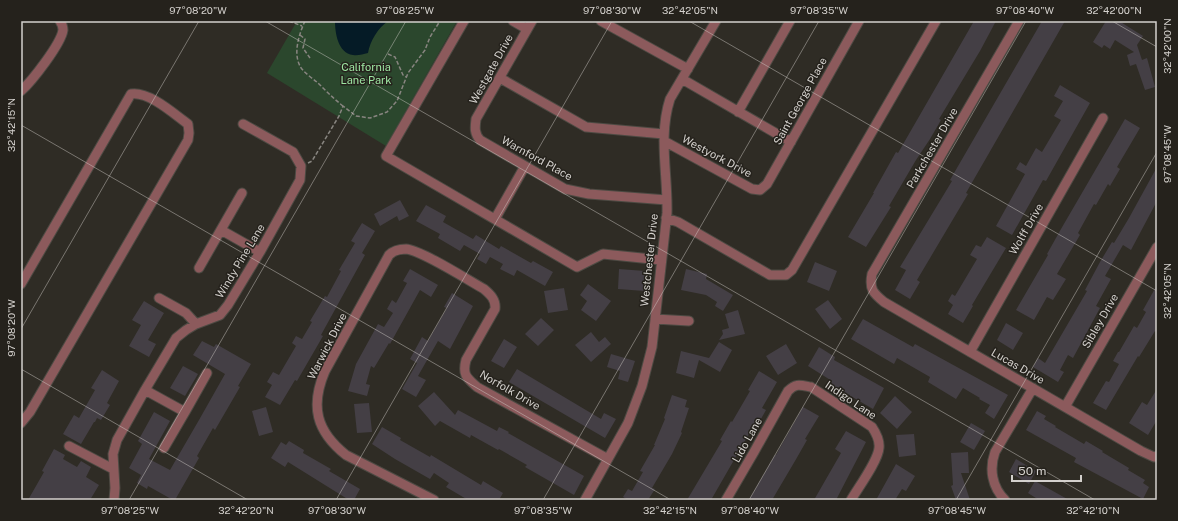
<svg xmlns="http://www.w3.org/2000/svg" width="1178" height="521" viewBox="0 0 1178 521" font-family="'Public Sans',sans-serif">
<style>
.park{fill:#2b472d}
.water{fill:#051b26}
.building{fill:#443f45}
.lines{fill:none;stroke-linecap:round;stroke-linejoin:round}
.minor-casing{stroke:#4d4a43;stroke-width:11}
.path{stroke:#888580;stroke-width:1.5;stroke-dasharray:4 2;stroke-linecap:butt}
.minor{stroke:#8c5a5c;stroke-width:9}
.ticks{fill:none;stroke:#d4d1cd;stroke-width:1;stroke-opacity:0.45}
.labels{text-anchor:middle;stroke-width:3;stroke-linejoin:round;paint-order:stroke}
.park-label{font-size:11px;fill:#9de5a2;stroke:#25221c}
.street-label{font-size:11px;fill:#d4d1cd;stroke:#25221c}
.neatline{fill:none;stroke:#d4d1cd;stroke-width:1.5}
.ticks-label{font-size:10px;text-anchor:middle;fill:#d4d1cd}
</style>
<rect width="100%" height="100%" fill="#2f2c25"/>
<path class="park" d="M297 21H457L386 146 267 73Z"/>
<path class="water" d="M335 21H388C378 28 370 41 368 53 363 54 358 56 353 55 338 53 335 33 335 21Z"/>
<path class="building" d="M974 21H996L980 51 939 119 941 120 930 139 916 160 889 206 891 207 866 247 848 237 874 193H873L896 152 898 153Z
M1042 21H1065L966 193 968 194 917 280 920 282 910 299 895 290 906 270 900 267 952 181 950 180Z
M1106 21H1119L1143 36 1137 45 1142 60 1147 58 1155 87 1145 90 1136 64 1130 66 1127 55 1134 52 1115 40 1110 49 1104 45 1102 48 1093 42Z
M1060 85 1090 103 1046 181 1043 180 1012 235 996 226 1025 174 1016 169 1020 162 1026 166 1036 148 1042 152 1061 120 1054 116 1063 101 1054 96Z
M1125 119 1140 128 1117 167 1120 169 1110 186 1108 184 1096 205 1094 204 1078 233 1080 235 1057 274 1066 279 1053 300 1047 297 1034 320 1016 310 1048 255 1047 254 1061 229Z
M1157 167V201L1131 250 1123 245 1105 276 1111 279 1096 306 1100 308 1073 358 1068 355 1060 370 1064 372 1058 382 1033 367 1038 358 1045 363 1087 291 1085 290 1100 262 1112 242 1114 243 1129 218Z
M400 200 409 216 399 221 397 216 380 226 374 214Z
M426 205 446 216 443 222 473 239 476 235 499 249 501 246 531 263 533 261 553 272 545 286 517 270 514 276 500 269 503 264 490 257 486 264 477 259 480 254 464 245 460 251 438 238 440 234 416 221Z
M362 223 375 231 362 253 365 255 321 335 323 336 297 381 295 380 280 405 265 397 272 385 267 382 273 372 279 375 296 346 292 343 296 336 302 339 312 322 310 321 325 296 327 297 341 271 339 270 355 243 351 241Z
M987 237 1006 248 972 305 973 306 963 323 948 314 953 305 948 301 952 294 955 296 977 259 970 255 976 245 981 247Z
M815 262 837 271 829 291 807 282Z
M410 269 438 285 431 297 420 290 390 344 389 343 374 368 371 366 366 384 370 385 367 396 348 391 356 364 378 324 384 327 393 313 387 309 392 300 396 303 407 283 403 281Z
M619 269 645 271 644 291 618 289Z
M686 269 707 274 706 279 733 295 723 311 715 306 717 302 706 295 681 290Z
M588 284 611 301 596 321 581 310 587 301 580 295Z
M1157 285V332L1155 331 1139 357 1138 356 1106 410 1093 403 1106 381 1109 382 1119 364 1113 361 1118 352H1119L1134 326 1137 328 1146 312 1143 310Z
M564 288 568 310 548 313 544 291Z
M452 293 473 306 450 349 438 341 418 376 426 380 416 397 402 389 417 363 410 359 422 337 428 341 447 308 444 307Z
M828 300 842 319 830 329 815 309Z
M144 301 164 313 148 340 156 344 149 357 129 346 141 325 132 320Z
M738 310 745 334 719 340 723 334 722 330 729 328 725 314Z
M541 318 554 330 538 346 525 334Z
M863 319 913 347 915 344 1008 395 994 419 985 413 990 405 979 399 980 398 963 388 956 399 928 382 930 377 897 358 894 364 851 339Z
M1006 323 1023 333 1013 350 997 340Z
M591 332 599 342 605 337 611 344 591 362 575 345Z
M504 339 517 347 504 368 491 361Z
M202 341 214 347 216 344 251 364 238 386 240 387 215 430 213 428 197 456 199 458 175 500H173L148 486 147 489 137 483 141 475 129 468 142 444 138 441 154 412 170 421 149 459 170 470 199 420 225 374 193 355Z
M719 342 732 350 720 372 699 360 694 378 676 373 681 351 709 358Z
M786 344 797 363 778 375 766 356Z
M819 347 835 357 834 360 884 388 873 409 830 384 832 381 808 366Z
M611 354 635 361 628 382 618 379 620 371 607 367Z
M183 366 198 374 185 396 170 388Z
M517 369 601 419 604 413 616 419 605 438 509 382Z
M102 370 119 381 107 403 110 405 101 420 97 418 95 422H94L81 444 63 434 74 415 79 418 95 390 91 388Z
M759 371 777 382 762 408 766 410 756 428 753 427 711 500H687L722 441 720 440 731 421 732 422 750 391 748 390Z
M1157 389V420L1148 435 1129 423 1142 402 1147 405Z
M434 392 455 415 458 410 497 431 499 427 509 432 508 433 584 476 574 495 525 467 527 465 499 449 498 450 471 435 470 438 440 421 435 426 418 406Z
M672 395 687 400 685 407 689 408 681 432 682 433 672 454 652 488 655 489 648 500H628L623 497 628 489 632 491 643 472 640 471 655 445H654L665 419 664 418Z
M895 396 912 412 897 429 880 413Z
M369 403 372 432 357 433 354 404Z
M266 407 273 432 259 436 252 411Z
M803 407 819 416 805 439 807 440 795 461 772 500H749L775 455H776Z
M1037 411 1046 416 1044 419 1056 426 1055 427 1084 444 1086 441 1103 451 1102 452 1129 468 1128 470 1145 480 1143 483 1149 487 1143 499 1074 462 1076 458 1026 430Z
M971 423 985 431 974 450 960 442Z
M382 427 401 438 400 440 430 457 431 455 481 485 483 481 503 493 499 500H468L446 487 449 483 434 473 430 479 395 459 372 444Z
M846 431 866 442 836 500H814L841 453 835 449Z
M914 434 916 455 899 457 896 435Z
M289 441 304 450 303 453 331 469 329 471 360 489 354 500H349L288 462 285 467 271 458 281 442 286 445Z
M54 449 65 455 63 459 77 467 81 461 91 467 86 477 99 485 90 500H28L44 472 42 471Z
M968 452 969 473H961L970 500H956L951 486 953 485 951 453Z
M1016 459 1036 471 1029 484 1009 472Z
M896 464 915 476 906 491 902 489 895 500H876Z
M1035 481 1069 500H1039L1028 493Z"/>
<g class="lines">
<defs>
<path id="minor" d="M464 21 386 156 577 267 603 254 661 260
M513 21 527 29
M532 21 476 119C475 127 474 133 480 140L565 189 589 194 667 200
M601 21 688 69
M1019 21 872 274C869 289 873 293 884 302L1141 451 1154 457 1157 456
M500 78 586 127 664 134
M682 79 791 142
M21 91C32 81 61 44 63 30 63 26 62 24 60 21
M738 112 790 21
M664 141 752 189 760 190 767 184 859 21
M666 218 678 222 770 275H786L792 270 936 21
M495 219 525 166
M221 230 260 252
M199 268 242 193
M21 284 131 94C149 91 174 114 188 124L189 133 188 140 30 412 21 423
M159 298 186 313 196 324
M655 319 689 321
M970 352 1103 118
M145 390 185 412 164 448
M1065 407 1157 247
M185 412 207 373
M69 446 113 469
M114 500 115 488 113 454 117 440 145 390 176 338 186 330 196 324 220 315 228 305 260 252 300 180 301 166 293 152 243 124
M434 500 346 455C316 431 310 406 325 371L389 255C393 251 400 249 406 249 421 250 468 280 484 289 491 295 496 300 495 309L466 360C462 375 467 378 477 387L608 459
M585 500 628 423 642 386 652 347 667 213C668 175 658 136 670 99L716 21
M726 500 754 452 788 391C796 383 800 385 811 387L872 427C876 433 880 440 879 448 878 461 858 488 851 500
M1005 500C992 487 989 469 995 452L1033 388"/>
</defs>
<use href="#minor" class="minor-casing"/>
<path class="path" d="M289 21 302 26
M305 21C299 34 293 53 300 66 303 72 312 78 318 83 326 91 334 99 343 106
M300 35 305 39 303 48 310 58
M388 54 395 57 403 75 406 77
M308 163 312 161 339 116 343 106 356 116 370 118 387 112 397 101 408 73 425 50 430 37 440 21"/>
<use href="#minor" class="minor"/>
</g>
<path class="ticks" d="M265 21 1095 500M689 21 1157 291M1112 21 1157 47M21 125 671 500M21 329 199 21M21 369 248 500M129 500 406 21M336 500 612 21M543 500 819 21M749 500 1026 21M956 500 1157 152"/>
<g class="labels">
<g class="park-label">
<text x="366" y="71">California<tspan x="366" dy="13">Lane Park</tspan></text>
</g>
<g class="street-label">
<text transform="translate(491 69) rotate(-61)" y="4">Westgate Drive</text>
<text transform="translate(800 101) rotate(-61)" y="4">Saint George Place</text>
<text transform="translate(932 148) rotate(-60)" y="4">Parkchester Drive</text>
<text transform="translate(717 156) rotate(28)" y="4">Westyork Drive</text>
<text transform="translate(537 158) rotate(29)" y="4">Warnford Place</text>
<text transform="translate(1026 229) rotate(-60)" y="4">Wolff Drive</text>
<text transform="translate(649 260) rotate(-84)" y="4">Westchester Drive</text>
<text transform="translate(240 261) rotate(-59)" y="4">Windy Pine Lane</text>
<text transform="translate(1100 321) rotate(-60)" y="4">Sibley Drive</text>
<text transform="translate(327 346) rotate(-63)" y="4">Warwick Drive</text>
<text transform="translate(1018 366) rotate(30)" y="4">Lucas Drive</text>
<text transform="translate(510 390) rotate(30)" y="4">Norfolk Drive</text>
<text transform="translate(851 400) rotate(34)" y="4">Indigo Lane</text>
<text transform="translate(747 440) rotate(-61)" y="4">Lido Lane</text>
</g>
</g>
<rect width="1178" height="521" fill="none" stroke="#25221c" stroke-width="44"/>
<path d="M1012 475v6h69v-6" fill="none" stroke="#d4d1cd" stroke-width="2"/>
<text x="1018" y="475" font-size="12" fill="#d4d1cd" stroke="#25221c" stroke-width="3" paint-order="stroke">50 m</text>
<rect x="22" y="22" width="1134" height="477" class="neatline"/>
<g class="ticks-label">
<text x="198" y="14">97°08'20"W</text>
<text x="405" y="14">97°08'25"W</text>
<text x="612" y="14">97°08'30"W</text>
<text x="690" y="14">32°42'05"N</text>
<text x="819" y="14">97°08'35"W</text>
<text x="1025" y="14">97°08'40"W</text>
<text x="1114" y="14">32°42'00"N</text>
<text transform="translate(1167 46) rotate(-90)" y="4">32°42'00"N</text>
<text transform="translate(11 125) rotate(-90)" y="4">32°42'15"N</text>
<text transform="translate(1167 154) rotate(-90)" y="4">97°08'45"W</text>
<text transform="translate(1167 291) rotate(-90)" y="4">32°42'05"N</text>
<text transform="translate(11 328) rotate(-90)" y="4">97°08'20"W</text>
<text x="130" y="514">97°08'25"W</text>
<text x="246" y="514">32°42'20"N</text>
<text x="337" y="514">97°08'30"W</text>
<text x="543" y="514">97°08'35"W</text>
<text x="670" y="514">32°42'15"N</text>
<text x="750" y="514">97°08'40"W</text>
<text x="957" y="514">97°08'45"W</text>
<text x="1093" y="514">32°42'10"N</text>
</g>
</svg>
